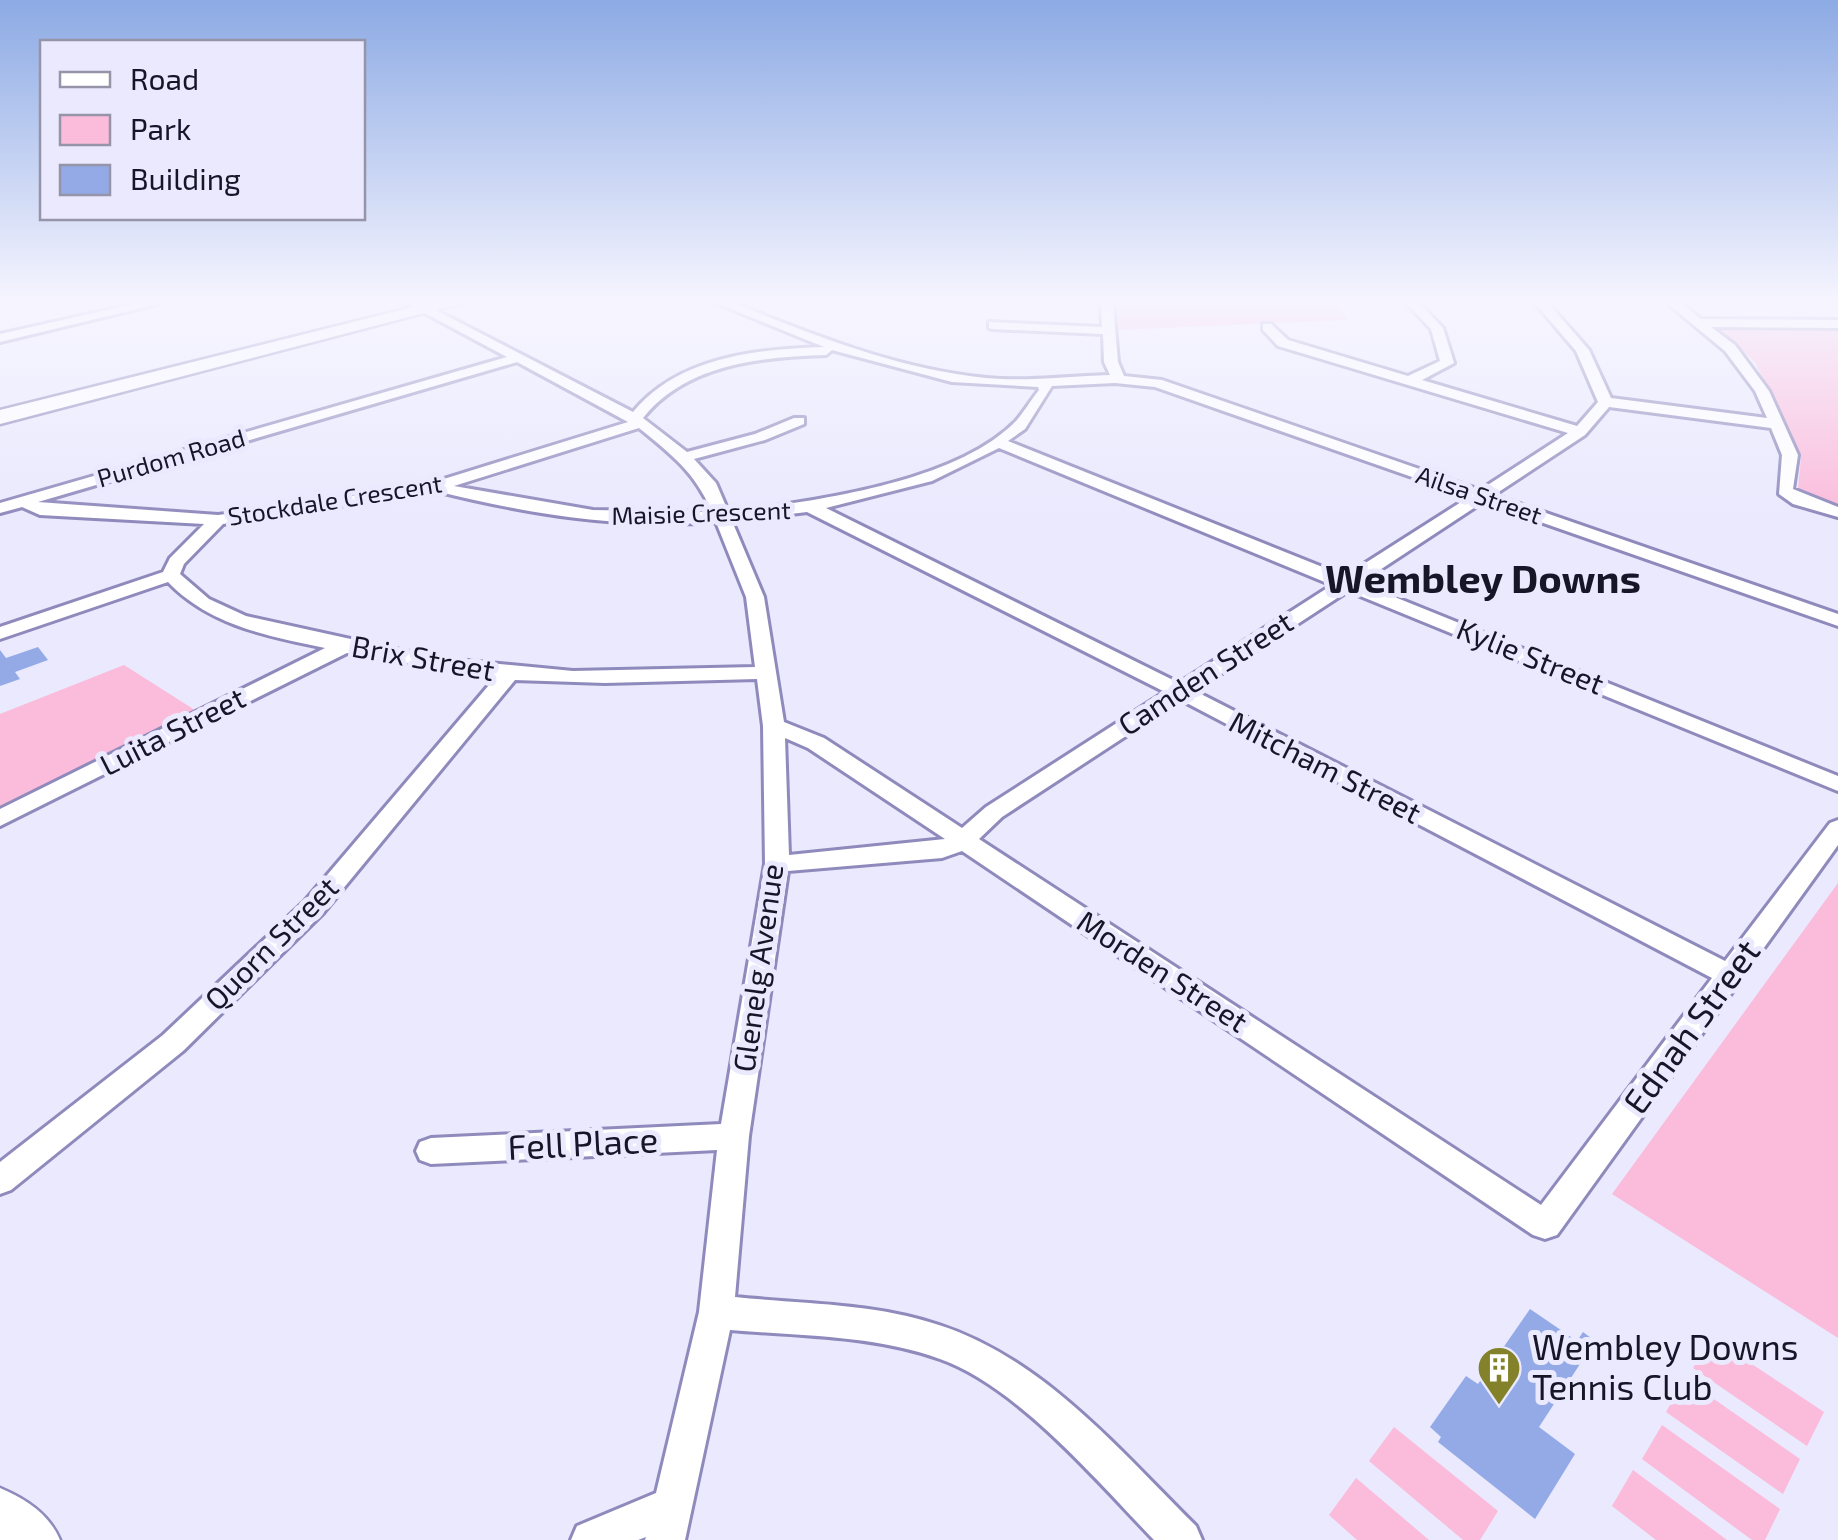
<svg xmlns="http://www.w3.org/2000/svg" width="1838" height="1540" viewBox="0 0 1838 1540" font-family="'Exo 2',sans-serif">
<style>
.green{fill:#fbbbda}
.building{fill:#93aae7}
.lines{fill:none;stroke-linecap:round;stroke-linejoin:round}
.street-casing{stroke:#8f8abc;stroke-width:6}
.secondary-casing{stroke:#8f8abc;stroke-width:5}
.primary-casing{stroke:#8f8abc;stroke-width:5}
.street{fill:#fff;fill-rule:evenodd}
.secondary{fill:#fff;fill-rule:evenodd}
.primary{fill:#fff;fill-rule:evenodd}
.labels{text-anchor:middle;stroke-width:10;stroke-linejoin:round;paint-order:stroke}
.far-street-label{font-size:25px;fill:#171528;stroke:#eae9fe}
.street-label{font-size:30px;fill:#171528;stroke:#eae9fe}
.near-street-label{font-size:35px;fill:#171528;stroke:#eae9fe}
.near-poi-label{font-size:35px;fill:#171528;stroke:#eae9fe;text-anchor:start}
.district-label{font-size:40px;font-weight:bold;fill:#171528;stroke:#eae9fe}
</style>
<rect width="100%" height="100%" fill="#eae9fe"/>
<path class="green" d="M1110 303H1336L1347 320 1118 330Z
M1715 325 1838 327V508L1804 497 1798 488 1801 458 1755 362Z
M124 665 198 712 0 811V714Z
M1838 883V1338L1612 1194Z
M1711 1337 1824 1412 1807 1446 1693 1368Z
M1685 1379 1800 1459 1783 1494 1666 1412Z
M1662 1425 1780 1509 1765 1540H1752L1642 1459Z
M1394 1427 1498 1511 1480 1540H1463L1369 1461Z
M1633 1470 1727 1540H1656L1612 1506Z
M1356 1478 1429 1540H1357L1329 1515Z"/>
<path class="building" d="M38 647 48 660 15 672 20 679 0 686V650L6 658Z
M1530 1309 1577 1341 1583 1332 1595 1341 1539 1427 1575 1454 1535 1519 1438 1442 1441 1437 1430 1427 1466 1376 1478 1384Z"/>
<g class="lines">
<defs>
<path id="street" d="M138 303H162L0 342V334Z
M406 303H422L633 412C678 357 757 349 824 347L716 303H734C815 336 898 369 986 378 1027 382 1069 376 1110 375L1104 362 1103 334 993 329 989 328V322L1102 327 1101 303H1113L1118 362 1124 376 1162 380 1480 490 1568 433 1278 346 1263 330V324H1271L1288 340 1408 376 1440 361 1431 329 1406 303H1419L1443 328 1454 363 1422 380 1577 426 1598 402 1576 351 1535 303H1548L1589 350 1611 398 1767 418 1755 391 1725 351 1667 303H1681L1701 319 1838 320V328L1711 327 1735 345 1769 391 1798 455 1793 489 1838 507V517L1793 504 1779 494 1782 455 1771 428 1609 407 1585 435 1494 495 1838 614V626L1483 502 1360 583 1838 776V791L1348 591 1195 691 1725 961 1830 823 1838 820V845L1557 1235 1545 1239 1533 1235 962 851 942 858 788 871 749 1136 735 1297C802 1304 874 1303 939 1325 1044 1359 1120 1451 1196 1526L1202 1540H1154C1098 1482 1017 1386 940 1359 874 1335 799 1336 730 1330L685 1540H645L646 1537 638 1540H571L577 1526 656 1493 699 1312 717 1150 431 1164 420 1160 416 1151 420 1142 431 1138 721 1124 765 864 763 726 757 679 605 683 515 680 323 913 183 1051 11 1190 0 1194V1162L163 1035 305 901 495 678 347 653 0 826V809L325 648C269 636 210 626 168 582L0 639V627L163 572 170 558 204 524 40 515 22 507 0 513V503L507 357ZM832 350 952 382 1038 387 1039 390C1031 400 1024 412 1016 421 957 481 825 499 746 510L728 511 716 483 694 459 765 440 804 424V418H794L755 434 687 452 643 418C686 364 761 357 826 355ZM517 362 628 422 434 482 311 503 218 515 38 502ZM1115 383 1155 387 1469 497 1345 576 1008 441 1025 429 1052 386ZM639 428C672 455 695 472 712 512L593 510 454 486ZM999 448 1332 585 1179 683 826 508 932 481ZM436 491C528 514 620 529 716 522L746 597 755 667 573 671 437 658 246 616 209 599 180 574 184 564 223 524ZM807 512 1165 692 986 807 962 828 824 738 784 722 764 597 732 521ZM1181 700 1712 978 1541 1205 979 839 1002 817ZM785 738 808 748 945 839 789 855Z"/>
<path id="secondary" d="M0 1488C26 1499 49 1514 60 1540H0Z"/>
<path id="primary" d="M429 303H462L0 424V410Z"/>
</defs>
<use href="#street" class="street-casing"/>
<use href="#secondary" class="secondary-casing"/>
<use href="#primary" class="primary-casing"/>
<use href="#street" class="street"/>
<use href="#secondary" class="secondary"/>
<use href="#primary" class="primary"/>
</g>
<linearGradient id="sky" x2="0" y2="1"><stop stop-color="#8caae4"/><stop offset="0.58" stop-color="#f6f5ff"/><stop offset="1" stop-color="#f6f5ff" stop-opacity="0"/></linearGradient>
<rect width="1838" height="519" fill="url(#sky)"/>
<defs>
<symbol id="building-pin" viewBox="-11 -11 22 30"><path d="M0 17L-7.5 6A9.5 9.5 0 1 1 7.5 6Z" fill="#83822b" stroke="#eae9fe"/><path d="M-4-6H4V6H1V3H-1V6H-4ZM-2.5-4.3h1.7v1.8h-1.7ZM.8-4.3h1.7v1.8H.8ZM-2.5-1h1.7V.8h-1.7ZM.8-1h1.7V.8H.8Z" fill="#fff"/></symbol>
</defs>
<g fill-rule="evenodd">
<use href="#building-pin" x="1474" y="1343" width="50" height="68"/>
</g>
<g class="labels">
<g class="far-street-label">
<text transform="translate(171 458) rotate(-16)" y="9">Purdom Road</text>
<text transform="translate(1479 495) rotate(19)" y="9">Ailsa Street</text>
<text transform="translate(335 500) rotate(-9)" y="9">Stockdale Crescent</text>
<text transform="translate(701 513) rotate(-2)" y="9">Maisie Crescent</text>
</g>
<g class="street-label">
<text transform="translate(1530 657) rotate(22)" y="10">Kylie Street</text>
<text transform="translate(423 659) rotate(10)" y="10">Brix Street</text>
<text transform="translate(1206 674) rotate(-33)" y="10">Camden Street</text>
<text transform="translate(173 732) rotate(-27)" y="10">Luita Street</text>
<text transform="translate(1325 768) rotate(27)" y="10">Mitcham Street</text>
<text transform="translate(272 944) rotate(-45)" y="10">Quorn Street</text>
<text transform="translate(759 968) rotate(-82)" y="10">Glenelg Avenue</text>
<text transform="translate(1162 972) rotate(33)" y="10">Morden Street</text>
</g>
<g class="near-street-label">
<text transform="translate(1692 1027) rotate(-54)" y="12">Ednah Street</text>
<text transform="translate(583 1144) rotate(-3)" y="12">Fell Place</text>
</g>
<g class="near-poi-label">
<text x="1532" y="1360">Wembley Downs<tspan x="1532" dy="40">Tennis Club</tspan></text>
</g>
<g class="district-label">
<text x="1483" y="593">Wembley Downs</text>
</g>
</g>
<rect x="40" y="40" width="325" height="180" fill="#eae9fe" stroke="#9694a8" stroke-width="2.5"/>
<rect x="60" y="72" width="50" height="15" fill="#ffffff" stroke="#9694a8" stroke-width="2.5"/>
<text x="130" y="90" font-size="30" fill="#171528">Road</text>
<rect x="60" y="115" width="50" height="30" fill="#fbbbda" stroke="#9694a8" stroke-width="2.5"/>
<text x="130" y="140" font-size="30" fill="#171528">Park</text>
<rect x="60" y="165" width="50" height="30" fill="#93aae7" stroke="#9694a8" stroke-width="2.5"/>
<text x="130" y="190" font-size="30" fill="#171528">Building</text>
</svg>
